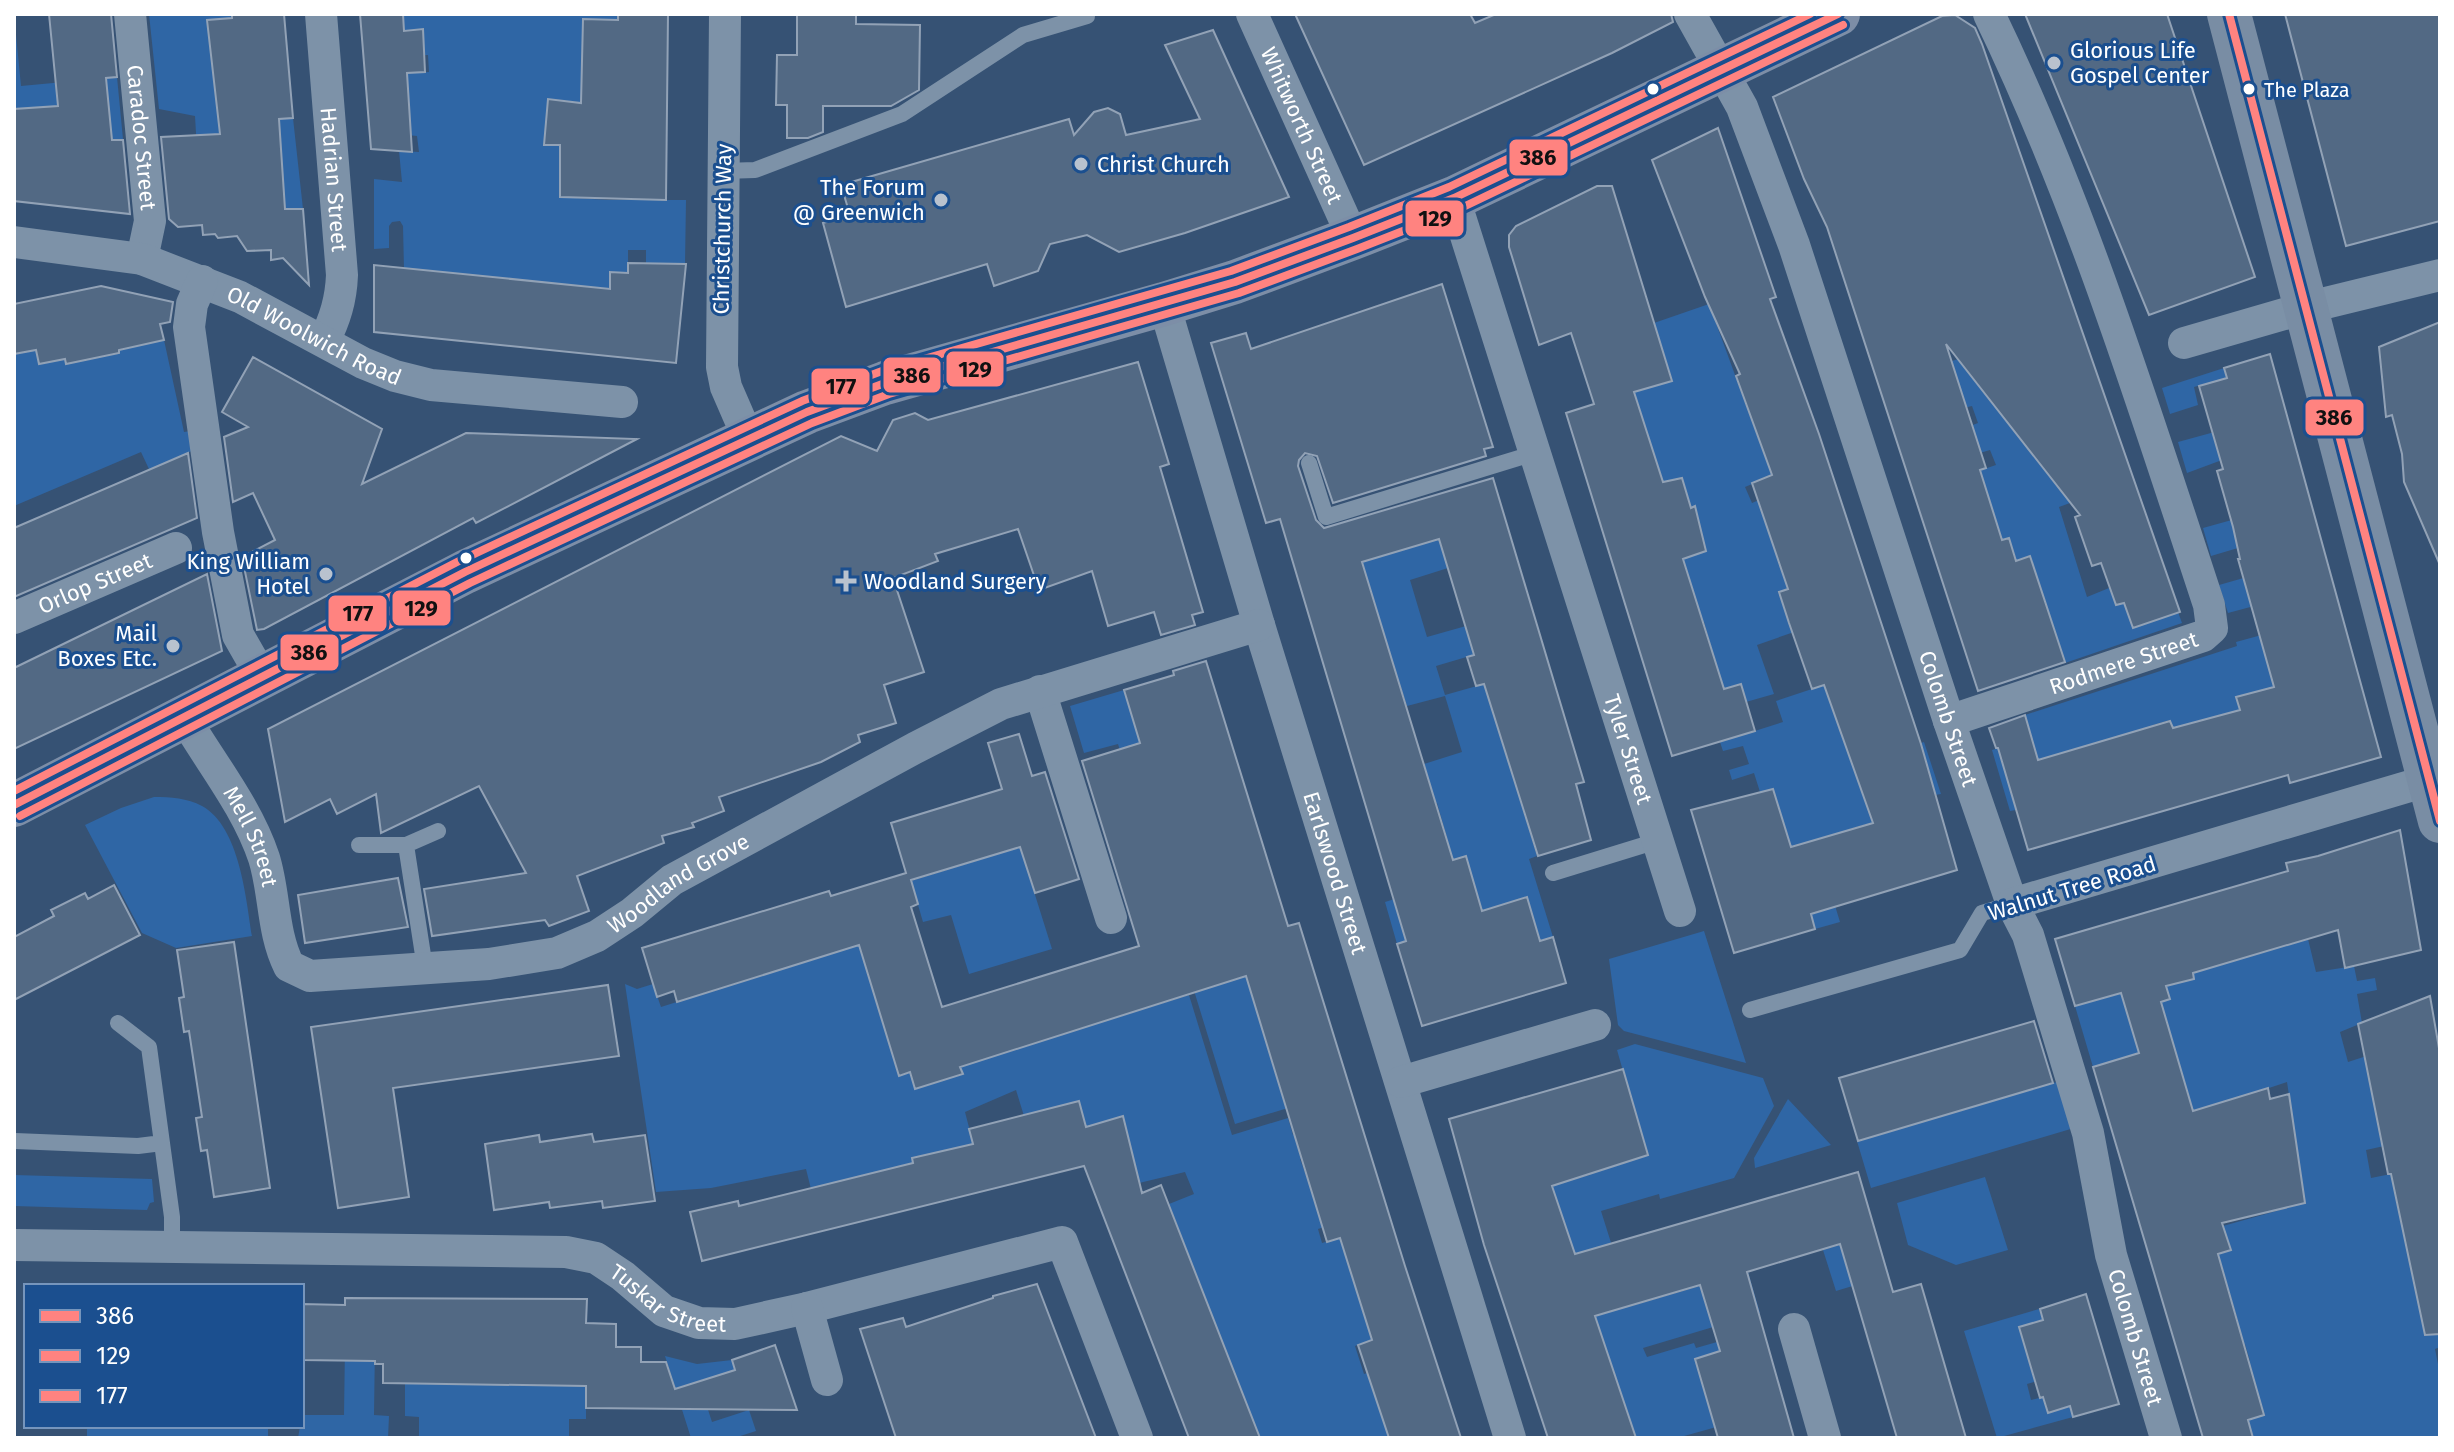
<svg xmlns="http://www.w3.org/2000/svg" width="2454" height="1452" viewBox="0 0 2454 1452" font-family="'Fira Sans',sans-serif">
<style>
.green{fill:#2f66a5}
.building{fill:#526984;stroke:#92a2b6;stroke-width:2}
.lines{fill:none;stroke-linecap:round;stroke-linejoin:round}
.lane{stroke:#7d92a8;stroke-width:16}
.street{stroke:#7d92a8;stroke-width:32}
.secondary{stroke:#798da4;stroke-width:44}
.primary{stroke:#7d8ea7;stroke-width:44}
.bus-1-casing{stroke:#1b4f8f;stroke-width:14}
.bus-2-casing{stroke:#1b4f8f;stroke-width:14}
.bus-3-casing{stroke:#1b4f8f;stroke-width:14}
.bus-1{stroke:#ff8380;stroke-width:8}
.bus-2{stroke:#ff8380;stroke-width:8}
.bus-3{stroke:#ff8380;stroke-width:8}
.poi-dot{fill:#b9c2ce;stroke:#1b4f8f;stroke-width:3}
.bus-dot{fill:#fff;stroke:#1b4f8f;stroke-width:3}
.labels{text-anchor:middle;stroke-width:6;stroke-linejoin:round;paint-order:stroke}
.bus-label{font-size:20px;fill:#fff;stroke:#1b4f8f;text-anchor:start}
.poi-label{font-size:22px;fill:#fff;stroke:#1b4f8f;text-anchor:start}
.street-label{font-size:22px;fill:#fff;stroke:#1b4f8f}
.line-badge{stroke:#1b4f8f;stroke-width:3}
.pale-badge-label{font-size:22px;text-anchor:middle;font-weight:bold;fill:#111}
</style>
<rect width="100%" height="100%" fill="#365274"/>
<path class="green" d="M14 14 21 86 117 77 125 160 114 161 110 118 14 109Z
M149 14H232V18L208 20 211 54 235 52 230 123 293 118 303 209H285L199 185 195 116 159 109Z
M403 14H618L617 106 548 99 544 144 578 146 561 197 607 200H686L685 264 646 273V250H628V273L610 272V297L404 269 403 226 400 221 392 222 389 226V248L374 249V179L402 182 399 151 419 152 417 136 398 134 408 87 407 73 429 72 428 55 406 56 422 29 404 31Z
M1925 218 2062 478 2070 503 2059 507 2087 597 2109 588 2116 605 2124 603 2133 628 2178 612 2182 623 2065 663 2024 559 2016 561 1983 546 1960 477 1996 465 1990 450 1973 455 1965 428 1978 423 1972 406 1959 409 1925 370 1964 357 1958 340 1937 347Z
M1709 304 1768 465 1778 473 1745 487 1752 503 1766 497 1815 581 1779 592 1794 632 1757 645 1774 694 1746 702 1706 695 1720 678 1715 660 1697 665 1694 656 1712 650 1704 622 1686 627 1671 581 1672 515 1686 492 1682 478 1663 482 1634 392 1672 380 1654 323Z
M113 323 164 340 184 432 190 431 192 451 170 460 176 475 156 484 141 452 14 506V354L36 350 39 364 56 361 62 345 66 364 119 353Z
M2224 368 2227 378 2194 387 2198 405 2170 414 2162 388Z
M2240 425 2222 460 2187 473 2178 442Z
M2264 511 2266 517 2233 527 2238 548 2211 556 2203 528Z
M1456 523 1448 568 1410 580 1427 637 1466 626 1480 653 1436 666 1445 695 1484 684 1489 700 1509 694 1493 712 1507 758 1527 753 1515 782 1537 856 1529 859 1553 937 1540 941 1527 897 1397 944 1385 902 1471 875 1434 866 1447 838 1437 803 1416 808 1428 781 1424 764 1462 752 1445 696 1407 706 1401 688 1381 694 1393 665 1383 631 1342 568Z
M2261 573 2269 602 2228 613 2219 585Z
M2291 627 2315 713 2251 693 2237 697 2247 736 2173 728 2170 720 2153 725 2163 761 2006 773 2016 810 2010 811 1992 750 2031 738 2025 715 2237 646 2236 642Z
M1824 685 1854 765 1924 742 1941 794 1935 795 1885 840 1873 843 1867 824 1850 829 1855 849 1843 852 1837 833 1815 840 1840 922 1815 929 1773 789 1760 792 1754 773 1732 780 1729 770 1749 764 1743 746 1723 751 1720 742 1783 722 1776 701Z
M1124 690 1131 714 1152 708 1181 948 1118 744 1084 753 1070 706Z
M154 797C171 797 187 798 202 806 240 827 246 899 252 936L176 948 142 933 85 825 121 808Z
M1020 847 1052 949 969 974 951 915 923 922 911 881Z
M1704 931 1746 1063 1624 1031 1618 1025 1609 959Z
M2308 939 2316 972 2354 966 2357 981 2375 978 2377 990 2357 994 2362 1023 2340 1032 2348 1062 2388 1049 2407 1141 2366 1150 2371 1178 2440 1164 2436 1321 2440 1347 2435 1349 2440 1374V1438H2253L2248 1420 2264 1415 2232 1366 2250 1361 2245 1344 2226 1349 2220 1327 2238 1321 2229 1291 2205 1276 2223 1270 2218 1254 2230 1250 2223 1226 2305 1203 2287 1082 2230 1101 2238 1170 2139 1054 2093 1067 2075 1006 2121 993 2127 1012 2169 999 2164 981 2194 979 2193 973Z
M858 942 899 1075 910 1072 916 1089 962 1074 960 1065 1189 995 1232 1135 1288 1118 1293 1135 1312 1129 1320 1152 1300 1159 1306 1175 1319 1171 1336 1223 1318 1229 1322 1243 1340 1238 1361 1304 1378 1338 1355 1346 1364 1374 1387 1367 1372 1388 1383 1420 1410 1438H1260L1169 1204 1194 1194 1185 1172 1139 1183 1123 1116 1106 1121 1115 1158 1024 1116 1016 1090 965 1112 978 1162 814 1201 806 1169 711 1188 656 1192 625 984 637 989 653 984 661 1007 847 948Z
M1237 942 1288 1108 1235 1124 1184 958Z
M1635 1044 1763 1078 1774 1106 1734 1178 1660 1199 1659 1194 1601 1211 1631 1306 1748 1272 1760 1313 1643 1348 1647 1357 1694 1343 1696 1348 1717 1342 1720 1351 1695 1359 1705 1392 1720 1426 1677 1438H1633L1608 1356 1569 1347 1602 1336 1564 1223 1491 1200 1568 1159 1574 1179 1590 1175 1589 1168 1647 1155 1617 1050Z
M2060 1081 2074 1128 1871 1188 1857 1141Z
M1788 1099 1831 1145 1755 1168 1754 1158Z
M14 1175 152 1179 154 1202 150 1203 147 1210 14 1206Z
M1985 1177 2008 1250 1956 1265 1908 1245 1897 1203Z
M1876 1234 1889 1275 1836 1291 1823 1250Z
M2039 1309 2060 1374 2027 1384 2031 1400 2043 1397 2048 1413 2070 1406 2073 1417 1997 1438 1964 1331Z
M345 1345H375L374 1415 389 1416 388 1438H298L302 1415H344Z
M665 1356 697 1364 732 1360 735 1370 699 1382 712 1422 749 1410 756 1431 734 1438H691Z
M405 1383 586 1384V1419H569V1438H419V1417L405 1416Z
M87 1426H268V1438H87Z"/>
<path class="building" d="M49 14H111L117 77 106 78 112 140H123L130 214 14 201V109L58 106Z
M232 14H284L293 118 279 119 285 209H303L309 285 283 258 271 260V250L247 251 237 236 218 238 215 234 203 235 202 225 178 227 169 219 161 137 220 134 207 20 232 18Z
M360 14H403L404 31 423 29 425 72 407 73 412 152 371 149Z
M618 14H668L666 200 560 197V145H544L548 99 581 103 583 19 618 20Z
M797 14H856V24L920 25 919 90 891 106H823V132L808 138H787V105H776L777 55H797Z
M1295 14H1470L1475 23 1496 14H1671L1673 22 1612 53 1364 165Z
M2025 14H2167L2255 277 2149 315Z
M2285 14H2440V221L2346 246Z
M1955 15 1975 28 1982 44 2180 612 2133 628 2124 603 2116 605 2101 563 2092 566 2075 517 2080 515 1946 344 1986 468 1980 470 2002 540 2009 538 2016 561 2030 556 2065 662 1978 691 1827 227 1804 179 1773 97 1942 16Z
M1213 30 1289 197 1185 233 1119 252 1087 235 1050 244 1038 271 994 286 987 264 846 307 823 223 850 215 841 185 1069 119 1074 135 1094 112 1108 108 1120 114 1126 135 1200 119 1165 45Z
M1718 128 1776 297 1770 299 1819 434 1921 744 1957 870 1811 914 1815 929 1734 953 1691 810 1773 789 1791 847 1873 823 1824 685 1812 689 1789 623 1779 592 1788 589 1752 483 1772 475 1736 376 1740 374 1705 297 1652 160Z
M1597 186H1612L1672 381 1634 392 1663 482 1682 478 1691 508 1695 506 1706 551 1683 559 1724 689 1741 684 1755 731 1672 756 1566 413 1594 404 1571 333 1539 345 1509 247V235L1516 226Z
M628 263 686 264 676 363 374 332V265L610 289V272L628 273Z
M1442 284 1493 447 1484 449 1486 456 1333 503 1317 456 1305 453 1299 460 1298 466 1316 520 1324 528 1493 478 1584 782 1576 784 1591 840 1538 856 1484 684 1476 686 1467 657 1474 655 1439 539 1362 562 1453 860 1466 856 1482 911 1527 897 1540 941 1553 937 1566 983 1422 1026 1397 944 1406 941 1280 519 1266 523 1211 343 1246 333 1251 349Z
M101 286 173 302 170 322 160 324 164 340 119 350V353L66 364 65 359 39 364 36 350 14 354V304Z
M2440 322V565L2404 482 2402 454 2392 415 2386 417 2379 347Z
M2270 354 2381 757 2290 783 2288 775 2028 850 1998 748H1996L1989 728 2025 715 2038 760 2170 721 2173 728 2240 710 2236 697 2274 687 2238 559H2240L2233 527 2217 471 2223 469 2199 386 2227 378 2224 368Z
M253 357 382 429 362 484 466 433 637 439 476 523 473 518 264 629 257 630 242 557 275 540 253 493 233 502 224 437 248 427 222 412Z
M1138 362 1169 464 1160 467 1203 612 1192 615 1195 625 1161 635 1154 612 1108 626 1092 571 1039 590 1018 529 935 554 938 561 893 578 924 672 884 685 896 723 858 735 860 742 821 762 719 797 724 811 692 823 694 827 662 836 664 843 577 876 589 911 549 926 545 920 432 936 424 889 526 873 479 786 381 833 376 794 337 814 330 799 285 822 268 729 841 436 877 451 893 420 915 413 928 420Z
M188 453 197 518 14 597V528Z
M207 574 222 651 14 749V668Z
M1206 661 1288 926 1299 923 1405 1266 1461 1438H1389L1358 1345 1372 1340 1340 1238 1327 1242 1246 976 960 1067 963 1074 915 1089 910 1072 899 1076 859 945 677 1002 674 991 657 997 642 948 829 891 831 896 906 873 891 823 1002 789 988 743 1019 734 1032 776 1045 772 1079 879 1035 893 1020 847 911 880 918 904 911 907 942 1007 1139 946 1082 761 1140 743 1124 690 1174 675 1173 671Z
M2400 830 2421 950 2345 968 2338 930 2193 973 2194 979 2166 986 2170 999 2161 1002 2193 1111 2268 1088 2270 1099 2289 1094 2305 1203 2222 1223 2231 1250 2218 1254 2264 1415 2248 1420 2253 1438H2203L2093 1067 2139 1053 2121 993 2075 1006 2055 939 2288 871 2286 863 2318 856Z
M398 878 408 927 305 943 298 895Z
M114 885 140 935 14 1000V937L54 916 51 910 85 893 88 899Z
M234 942 270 1188 214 1197 207 1150 201 1151 196 1118 202 1117 189 1031 184 1032 179 998 184 997 177 950Z
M608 985 619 1056 393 1088 409 1197 338 1208 311 1027Z
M2430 996 2440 1054V1334L2425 1335 2391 1174H2388L2358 1024Z
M2034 1021 2053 1083 1858 1141 1839 1078Z
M1623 1069 1648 1155 1552 1186 1575 1254 1858 1172 1893 1292 1921 1284 1966 1438H1897L1840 1244 1747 1272 1794 1438H1718L1695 1359 1720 1351 1700 1285 1595 1316 1636 1438H1548L1484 1245 1449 1119Z
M1079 1101 1086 1127 1123 1116 1142 1193 1161 1185 1260 1438H1189L1084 1166 702 1261 690 1212 738 1201 739 1206 913 1163 912 1158 973 1144 969 1129Z
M592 1134 594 1142 645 1135 655 1201 603 1208 602 1201 550 1208 549 1202 494 1210 485 1144 539 1135 540 1142Z
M1037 1284 1096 1438H896L860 1329 903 1318 906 1327 993 1298V1296Z
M2086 1294 2119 1404 2073 1417 2070 1406 2048 1413 2043 1397 2040 1398 2019 1327 2043 1320 2040 1309Z
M345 1298 587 1299 586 1323 616 1324V1347H641V1362H666L675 1389 735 1370 732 1360 775 1345 797 1410 586 1408V1386L383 1383V1364H375V1361L302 1360V1304L345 1305Z"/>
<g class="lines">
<path class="lane" d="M723 171 755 170 902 114 1023 35 1087 16V14
M1309 463 1326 517 1535 453
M359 845H406
M1553 873 1657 841
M425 968 406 845 438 831
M1750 1010 1960 950 1982 913 2012 904
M118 1023 149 1047 172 1217V1248
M15 1141 138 1146 162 1143"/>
<g class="street">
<path id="s1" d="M130 14 150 221 142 259"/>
<path id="s2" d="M321 14 342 275C341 300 335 319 324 341"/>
<path d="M725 14 722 367 726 387 749 440"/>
<path id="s3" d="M1252 14 1353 238"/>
<path id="s4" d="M1690 14 1742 107 1794 245 1949 721 2012 904 2028 935 2088 1133 2111 1255 2166 1438"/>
<path id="s5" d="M1454 198 1680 911"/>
<path id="s6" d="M14 242 142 259 240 297 363 363 395 376 431 385 622 402"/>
<path d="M202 281 192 304 189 327 218 532 238 635 262 677"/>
<path id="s7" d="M1164 304 1259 625 1510 1438"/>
<path d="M2184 343 2305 308 2440 275"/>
<path id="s8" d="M14 618 176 548"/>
<path d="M1040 691 1111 918"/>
<path id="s9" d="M184 717C211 763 247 807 264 858 275 893 272 932 289 966L310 976 489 964 557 953 597 936 632 913 672 880 915 748 1001 704 1259 625"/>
<path id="s10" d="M1949 721 2203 636 2212 628 2209 605C2143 405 2081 204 1989 14"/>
<path d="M2012 904 2410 786"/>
<path d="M1401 1082 1595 1025"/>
<path id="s11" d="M14 1245 566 1252 596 1258 623 1276 664 1311 699 1323 735 1324 807 1308 1062 1242 1137 1438"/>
<path d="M807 1308 827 1380"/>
<path d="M1794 1329 1825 1438"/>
</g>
<path class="secondary" d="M2229 14 2440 821"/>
<path class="primary" d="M14 805 465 572 807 412 885 383 1164 304 1235 282 1353 238 1454 198 1838 14"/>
<defs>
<path id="bus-1" d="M2229 14 2440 821
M14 805 465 572 807 412 885 383 1235 282 1353 238 1454 198 1838 14"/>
<path id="bus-2" d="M20 816 470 583 812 423 889 394 1239 293 1357 249 1459 209 1843 25"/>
<path id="bus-3" d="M14 791 459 561 802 401 882 371 1231 271 1349 227 1449 187 1810 14"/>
</defs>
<use href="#bus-1" class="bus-1-casing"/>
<use href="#bus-2" class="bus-2-casing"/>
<use href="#bus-3" class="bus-3-casing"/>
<use href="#bus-1" class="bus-1"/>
<use href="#bus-2" class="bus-2"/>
<use href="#bus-3" class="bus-3"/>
</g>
<g class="poi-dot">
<circle cx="2054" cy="63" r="8"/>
<circle cx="1081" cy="164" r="8"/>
<circle cx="941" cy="200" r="8"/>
<circle cx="326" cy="574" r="8"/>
<path d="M842 569h8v8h8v8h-8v8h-8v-8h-8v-8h8z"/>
<circle cx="173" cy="646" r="8"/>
</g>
<g class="bus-dot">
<circle cx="1653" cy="89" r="7"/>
<circle cx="2249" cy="89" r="7"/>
<circle cx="466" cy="558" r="7"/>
</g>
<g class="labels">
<g class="bus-label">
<text x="2264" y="97">The Plaza</text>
</g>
<g class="poi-label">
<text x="2070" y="58">Glorious Life<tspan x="2070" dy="25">Gospel Center</tspan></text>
<text x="1097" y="172">Christ Church</text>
<text x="925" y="195" text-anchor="end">The Forum<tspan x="925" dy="25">@ Greenwich</tspan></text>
<text x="310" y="569" text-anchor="end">King William<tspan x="310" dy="25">Hotel</tspan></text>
<text x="864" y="589">Woodland Surgery</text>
<text x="157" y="641" text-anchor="end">Mail<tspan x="157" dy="25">Boxes Etc.</tspan></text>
</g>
<g class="street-label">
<text dy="8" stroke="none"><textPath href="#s3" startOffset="122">Whitworth Street</textPath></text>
<text dy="8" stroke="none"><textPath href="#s1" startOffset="124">Caradoc Street</textPath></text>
<text dy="8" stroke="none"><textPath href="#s2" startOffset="166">Hadrian Street</textPath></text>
<text transform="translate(722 229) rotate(-89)" y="8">Christchurch Way</text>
<text dy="8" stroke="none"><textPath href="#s6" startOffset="318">Old Woolwich Road</textPath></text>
<text dy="8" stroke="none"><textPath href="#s8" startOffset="88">Orlop Street</textPath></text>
<text dy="8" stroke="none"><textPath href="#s10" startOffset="184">Rodmere Street</textPath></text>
<text dy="8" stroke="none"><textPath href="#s4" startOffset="752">Colomb Street</textPath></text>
<text dy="8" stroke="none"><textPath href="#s5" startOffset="578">Tyler Street</textPath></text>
<text dy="8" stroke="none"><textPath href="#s9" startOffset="138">Mell Street</textPath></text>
<text dy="8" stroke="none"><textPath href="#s7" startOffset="594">Earlswood Street</textPath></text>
<text dy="8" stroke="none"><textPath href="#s9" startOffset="686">Woodland Grove</textPath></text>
<text transform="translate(2072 888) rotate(-17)" y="8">Walnut Tree Road</text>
<text dy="8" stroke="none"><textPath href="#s11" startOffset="668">Tuskar Street</textPath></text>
<text dy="8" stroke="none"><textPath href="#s4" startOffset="1400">Colomb Street</textPath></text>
</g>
</g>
<g class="line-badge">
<rect x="1508" y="138" width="61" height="39" rx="8" fill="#ff8380"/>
<rect x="1404" y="199" width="61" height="39" rx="8" fill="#ff8380"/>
<rect x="945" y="350" width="60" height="38" rx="8" fill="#ff8380"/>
<rect x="882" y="356" width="60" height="38" rx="8" fill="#ff8380"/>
<rect x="810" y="367" width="61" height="39" rx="8" fill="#ff8380"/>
<rect x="2304" y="398" width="61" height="39" rx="8" fill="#ff8380"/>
<rect x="391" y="589" width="61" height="38" rx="8" fill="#ff8380"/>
<rect x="327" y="594" width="61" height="39" rx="8" fill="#ff8380"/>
<rect x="279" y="633" width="61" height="39" rx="8" fill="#ff8380"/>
</g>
<g class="pale-badge-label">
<text x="1538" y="165">386</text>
<text x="1435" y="226">129</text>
<text x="975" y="377">129</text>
<text x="912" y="383">386</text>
<text x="841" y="394">177</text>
<text x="2334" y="425">386</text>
<text x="421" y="616">129</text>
<text x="358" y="621">177</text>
<text x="309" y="660">386</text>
</g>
<rect width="2454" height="1452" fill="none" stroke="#ffffff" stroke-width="32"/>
<rect x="24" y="1284" width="280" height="144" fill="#1b4f8f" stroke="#7695bc" stroke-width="2"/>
<rect x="40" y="1310" width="40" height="12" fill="#ff8380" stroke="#7695bc" stroke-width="2"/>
<text x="96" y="1324" font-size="24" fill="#ffffff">386</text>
<rect x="40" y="1350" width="40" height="12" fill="#ff8380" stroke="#7695bc" stroke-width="2"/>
<text x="96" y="1364" font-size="24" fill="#ffffff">129</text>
<rect x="40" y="1390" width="40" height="12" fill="#ff8380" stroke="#7695bc" stroke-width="2"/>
<text x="96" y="1404" font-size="24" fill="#ffffff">177</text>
</svg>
